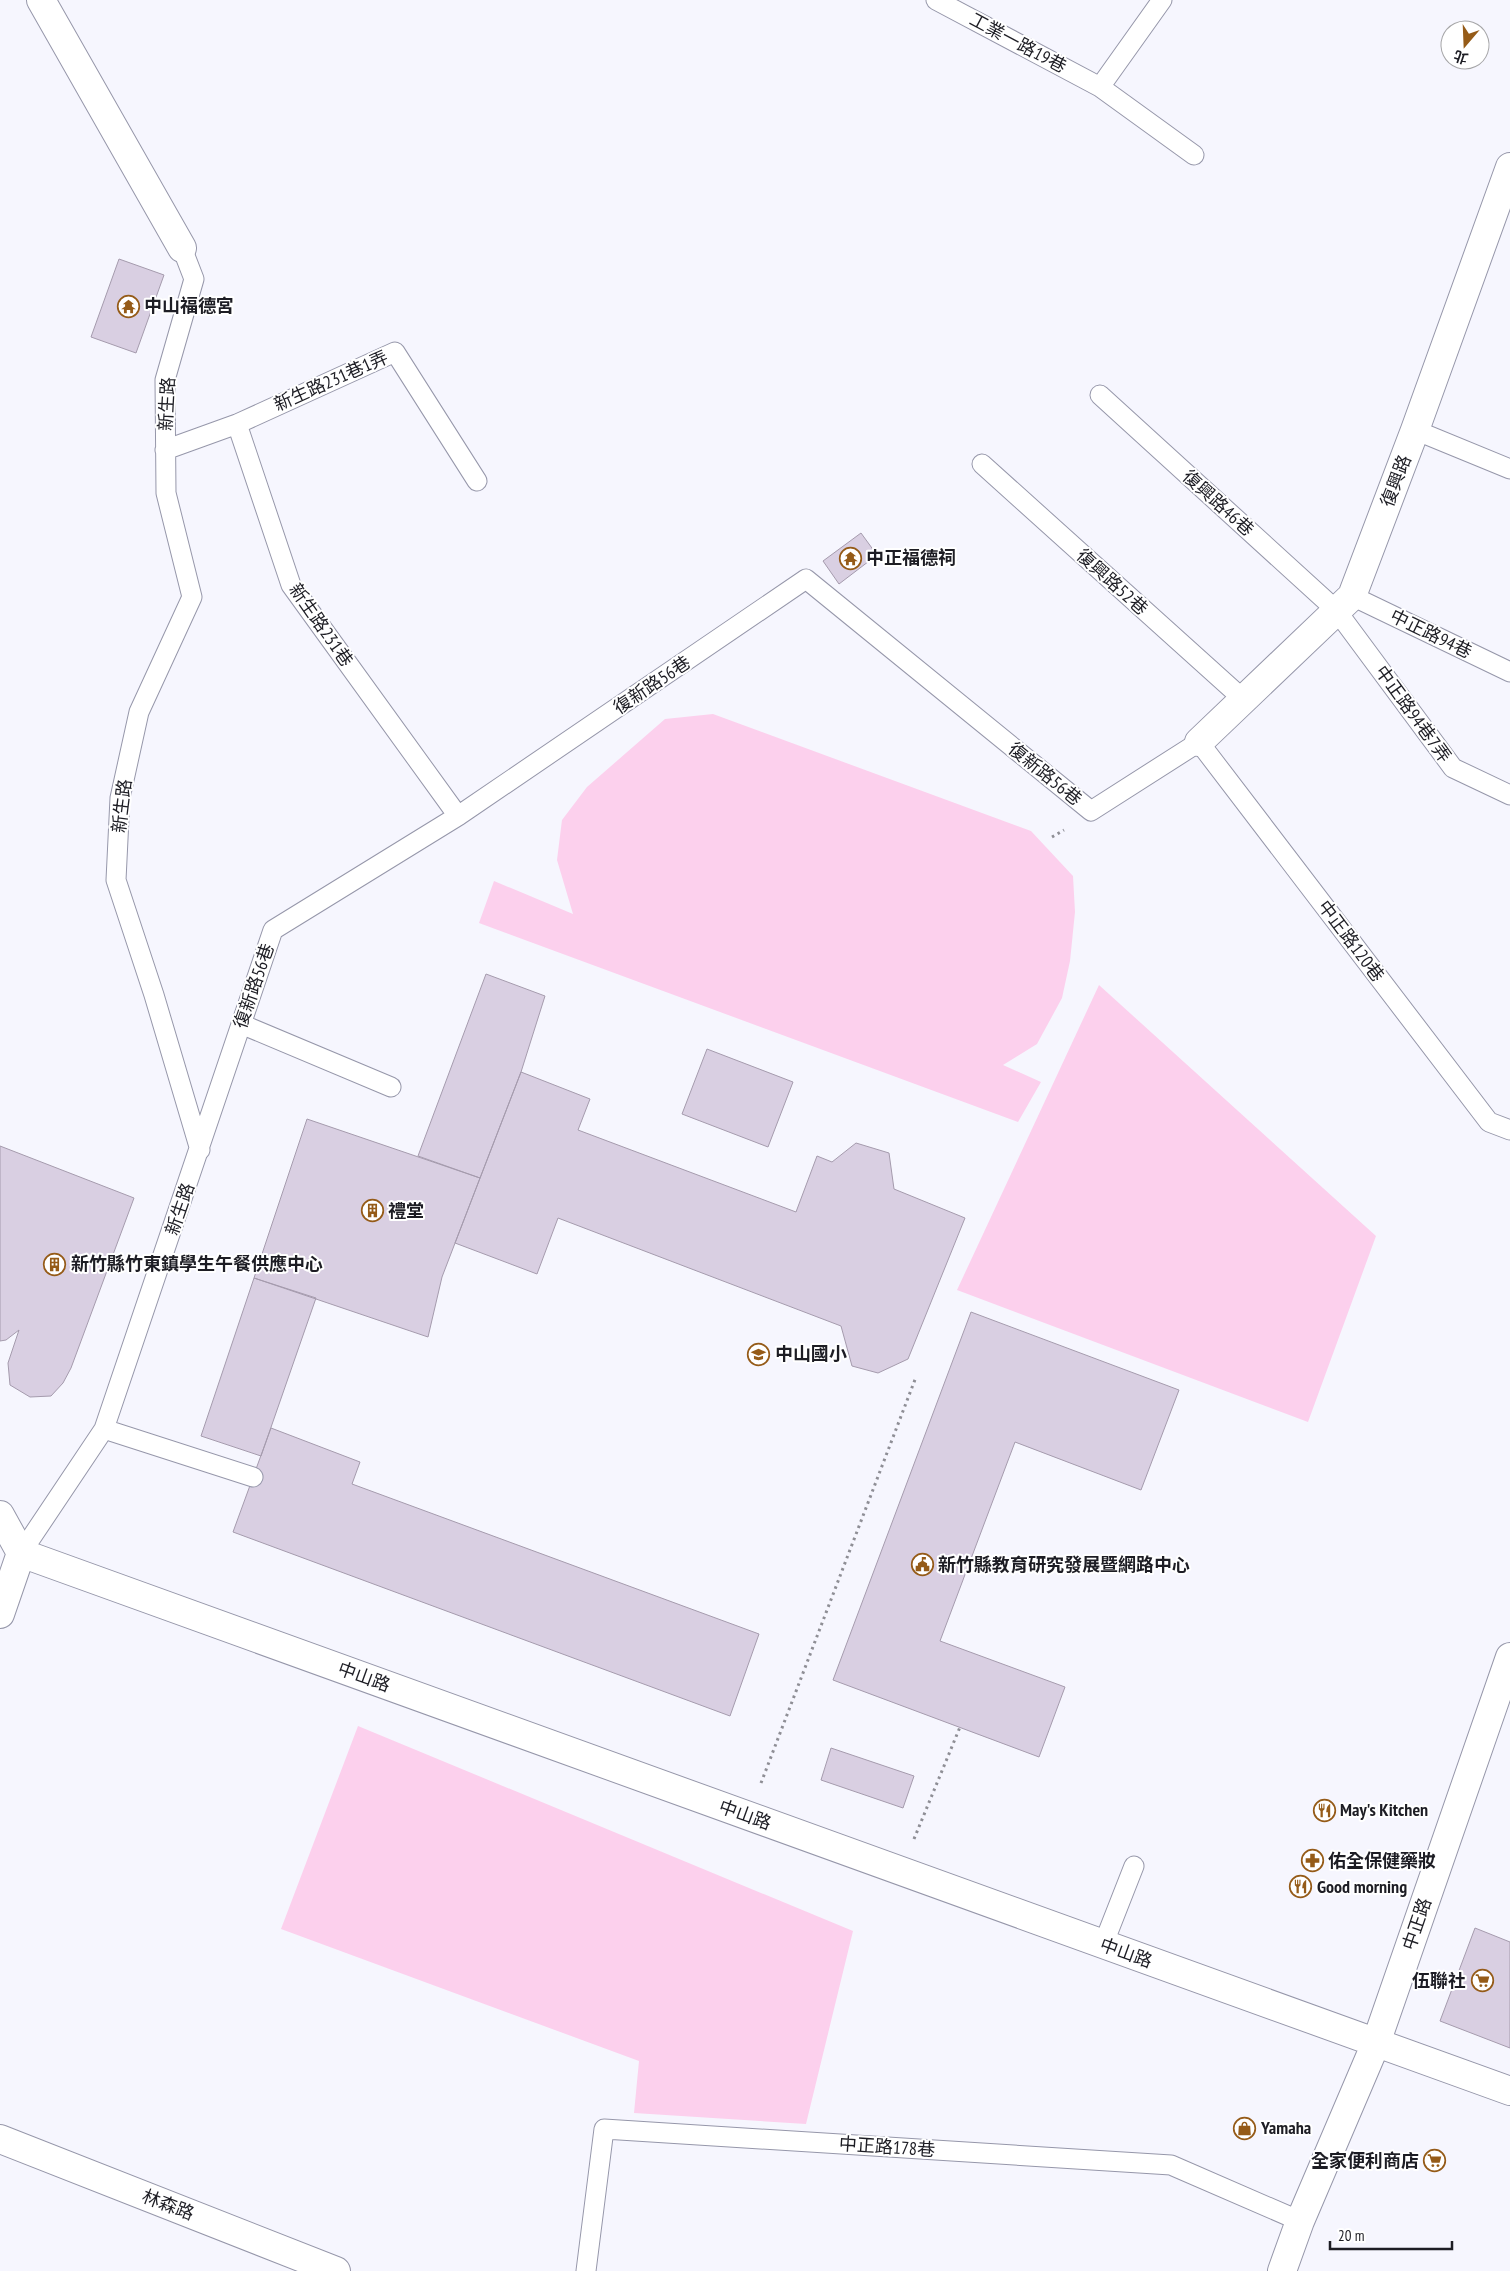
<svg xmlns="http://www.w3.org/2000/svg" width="1510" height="2271" viewBox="0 0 1510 2271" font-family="'PT Sans Narrow','Noto Sans TC',sans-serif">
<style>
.green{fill:#fcd0ed}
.building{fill:#d9cfe2;stroke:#a59bad}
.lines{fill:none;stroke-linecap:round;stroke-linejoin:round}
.service-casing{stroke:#9697aa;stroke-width:21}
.minor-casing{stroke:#9697aa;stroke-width:30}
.tertiary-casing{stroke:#9697aa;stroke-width:30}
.path{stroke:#8e8e95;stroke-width:3;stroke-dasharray:2.5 4;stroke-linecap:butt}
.service{stroke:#fff;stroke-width:19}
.minor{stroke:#fff;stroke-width:28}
.tertiary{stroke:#fff;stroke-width:28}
.labels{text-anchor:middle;stroke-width:4;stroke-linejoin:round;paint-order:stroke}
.street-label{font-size:18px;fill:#1d1d24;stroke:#fff}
.poi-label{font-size:18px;font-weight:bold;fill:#1d1d24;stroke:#fff;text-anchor:start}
</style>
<rect width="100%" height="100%" fill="#f6f6fe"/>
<path class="green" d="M713 714 1031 831 1073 876 1075 912 1070 961 1062 998 1037 1044 1003 1065 1041 1082 1018 1122 479 923 494 881 573 914 557 860 562 820 587 787 665 719Z
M1099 985 1376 1236 1308 1422 957 1290Z
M358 1726 853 1931 806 2124 634 2113 639 2061 281 1929Z"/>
<path class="building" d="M119 259 164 275 136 353 91 337Z
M861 533 877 555 839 584 823 561Z
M486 974 545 996 521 1072 480 1178 418 1156Z
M707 1049 793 1082 768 1147 682 1114Z
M521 1072 590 1099 578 1130 796 1212 817 1156 832 1162 856 1143 889 1153 894 1189 965 1218 908 1359 878 1373 852 1366 841 1326 558 1218 537 1274 455 1243Z
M307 1119 480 1178 442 1277 428 1337 254 1278Z
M0 1146 134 1198 71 1368 63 1383 51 1396 30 1397 10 1385 8 1363 19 1330 6 1340 0 1341Z
M254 1278 316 1298 261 1456 201 1436Z
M971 1312 1179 1390 1141 1490 1015 1442 940 1641 1065 1687 1039 1757 833 1680Z
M271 1428 360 1462 352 1484 759 1634 730 1716 233 1532Z
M831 1748 914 1776 903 1808 821 1780Z
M1475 1928 1510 1942V2048L1440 2021Z"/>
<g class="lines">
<defs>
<path id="service" d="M936 0 1100 87 1194 155
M1100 87 1162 0
M182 248 194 279 165 380 166 493 192 597 139 712 120 798 116 880 154 995 200 1150
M1100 395 1336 610 1453 768 1510 795
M237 424 395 352 477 481
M1415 430 1510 469
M165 450 237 424 291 585 458 816
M982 464 1243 699
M1352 596 1510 672
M241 1024 391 1087
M104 1429 253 1477
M21 1553 104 1429 273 930 458 816 806 579 1091 811 1199 742 1489 1122 1510 1130
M1103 1945 1134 1866
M586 2271 604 2129 1171 2165 1300 2221"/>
<path id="minor" d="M41 0 182 248
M1199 742 1352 596 1415 430 1510 167
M0 2139 336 2271"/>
<path id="tertiary" d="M0 1515 21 1553 1510 2091
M0 1614 21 1553
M1282 2271 1300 2221 1376 2043 1510 1657"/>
</defs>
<use href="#service" class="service-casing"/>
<use href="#minor" class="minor-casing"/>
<use href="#tertiary" class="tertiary-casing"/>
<path class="path" d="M1052 837 1064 830
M761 1783 916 1377
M914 1839 960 1727"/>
<use href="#service" class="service"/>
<use href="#minor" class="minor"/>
<use href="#tertiary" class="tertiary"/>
</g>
<defs>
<symbol id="temple-ring" viewBox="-11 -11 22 22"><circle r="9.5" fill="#fff" stroke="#955b18" stroke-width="1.5"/><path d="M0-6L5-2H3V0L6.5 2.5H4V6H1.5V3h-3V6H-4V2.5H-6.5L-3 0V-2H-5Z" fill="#955b18"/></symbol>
<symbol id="building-ring" viewBox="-11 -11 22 22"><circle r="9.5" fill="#fff" stroke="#955b18" stroke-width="1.5"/><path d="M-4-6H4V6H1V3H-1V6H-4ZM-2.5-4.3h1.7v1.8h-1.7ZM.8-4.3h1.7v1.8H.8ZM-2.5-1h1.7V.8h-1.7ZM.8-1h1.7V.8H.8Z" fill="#955b18"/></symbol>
<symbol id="school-ring" viewBox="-11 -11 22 22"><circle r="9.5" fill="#fff" stroke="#955b18" stroke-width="1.5"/><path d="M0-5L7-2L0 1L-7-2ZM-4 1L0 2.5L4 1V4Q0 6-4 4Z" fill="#955b18"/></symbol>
<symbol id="civic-ring" viewBox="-11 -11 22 22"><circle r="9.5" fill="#fff" stroke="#955b18" stroke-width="1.5"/><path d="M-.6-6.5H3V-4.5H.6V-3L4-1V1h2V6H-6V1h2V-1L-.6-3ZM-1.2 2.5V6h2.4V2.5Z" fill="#955b18"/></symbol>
<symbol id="restaurant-ring" viewBox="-11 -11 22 22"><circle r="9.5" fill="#fff" stroke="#955b18" stroke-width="1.5"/><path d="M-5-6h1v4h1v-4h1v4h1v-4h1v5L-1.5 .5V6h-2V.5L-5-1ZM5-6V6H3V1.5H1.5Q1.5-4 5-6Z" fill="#955b18"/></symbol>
<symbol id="pharmacy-ring" viewBox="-11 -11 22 22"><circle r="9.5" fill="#fff" stroke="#955b18" stroke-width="1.5"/><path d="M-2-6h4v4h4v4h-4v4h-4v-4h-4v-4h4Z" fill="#955b18"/></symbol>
<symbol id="supermarket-ring" viewBox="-11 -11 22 22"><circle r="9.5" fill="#fff" stroke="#955b18" stroke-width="1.5"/><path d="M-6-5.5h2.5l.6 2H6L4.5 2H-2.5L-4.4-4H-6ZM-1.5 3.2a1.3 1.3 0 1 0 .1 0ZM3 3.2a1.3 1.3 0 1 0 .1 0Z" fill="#955b18"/></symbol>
<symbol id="shop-ring" viewBox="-11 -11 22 22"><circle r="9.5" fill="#fff" stroke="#955b18" stroke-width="1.5"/><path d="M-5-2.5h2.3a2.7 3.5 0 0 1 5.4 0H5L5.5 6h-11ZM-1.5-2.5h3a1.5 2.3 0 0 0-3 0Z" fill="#955b18"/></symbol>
</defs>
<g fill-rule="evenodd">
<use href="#temple-ring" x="116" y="294" width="25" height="25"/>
<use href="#temple-ring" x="838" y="546" width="25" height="25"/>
<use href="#building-ring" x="360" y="1198" width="25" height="25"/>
<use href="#building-ring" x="42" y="1252" width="25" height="25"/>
<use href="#school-ring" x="746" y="1342" width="25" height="25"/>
<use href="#civic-ring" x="910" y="1552" width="25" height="25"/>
<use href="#restaurant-ring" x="1312" y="1798" width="25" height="25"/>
<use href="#pharmacy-ring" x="1300" y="1848" width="25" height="25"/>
<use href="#restaurant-ring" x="1288" y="1874" width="25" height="25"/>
<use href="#supermarket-ring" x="1470" y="1968" width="25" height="25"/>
<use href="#shop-ring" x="1232" y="2116" width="25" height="25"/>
<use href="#supermarket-ring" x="1422" y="2148" width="25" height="25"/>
</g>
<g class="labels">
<g class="street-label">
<text transform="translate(1018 43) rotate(28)" y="6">工業一路19巷</text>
<text transform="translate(331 381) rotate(-24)" y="6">新生路231巷1弄</text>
<text transform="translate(167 404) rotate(-87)" y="6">新生路</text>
<text transform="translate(1396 481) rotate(-69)" y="6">復興路</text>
<text transform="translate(1218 503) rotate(42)" y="6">復興路46巷</text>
<text transform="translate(1112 582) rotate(42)" y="6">復興路52巷</text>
<text transform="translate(321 625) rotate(55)" y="6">新生路231巷</text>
<text transform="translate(1431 634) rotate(26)" y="6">中正路94巷</text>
<text transform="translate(652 685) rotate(-34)" y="6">復新路56巷</text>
<text transform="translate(1413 714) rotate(54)" y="6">中正路94巷7弄</text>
<text transform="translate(1045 774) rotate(39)" y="6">復新路56巷</text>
<text transform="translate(122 806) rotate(-83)" y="6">新生路</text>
<text transform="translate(1351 941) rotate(53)" y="6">中正路120巷</text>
<text transform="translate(254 986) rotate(-71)" y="6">復新路56巷</text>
<text transform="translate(180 1209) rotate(-71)" y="6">新生路</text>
<text transform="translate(364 1677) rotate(20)" y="6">中山路</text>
<text transform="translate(745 1815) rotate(20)" y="6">中山路</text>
<text transform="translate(1417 1924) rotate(-71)" y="6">中正路</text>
<text transform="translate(1126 1953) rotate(20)" y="6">中山路</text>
<text transform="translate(887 2147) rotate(4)" y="6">中正路178巷</text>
<text transform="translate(168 2205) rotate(21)" y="6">林森路</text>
</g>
<g class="poi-label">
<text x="144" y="312">中山福德宮</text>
<text x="866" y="564">中正福德祠</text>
<text x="388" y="1217">禮堂</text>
<text x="71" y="1270">新竹縣竹東鎮學生午餐供應中心</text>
<text x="775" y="1360">中山國小</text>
<text x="938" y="1571">新竹縣教育研究發展暨網路中心</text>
<text x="1340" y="1816">May's Kitchen</text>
<text x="1328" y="1867">佑全保健藥妝</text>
<text x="1317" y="1893">Good morning</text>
<text x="1466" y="1987" text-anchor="end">伍聯社</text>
<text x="1261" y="2134">Yamaha</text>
<text x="1419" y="2167" text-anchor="end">全家便利商店</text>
</g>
</g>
<g transform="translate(1465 45) rotate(199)"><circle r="24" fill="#ffffff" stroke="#a5a5a7"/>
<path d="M0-4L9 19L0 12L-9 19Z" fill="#955b18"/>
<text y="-8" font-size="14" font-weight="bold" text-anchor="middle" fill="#1d1d24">北</text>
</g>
<path d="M1330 2241v8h122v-8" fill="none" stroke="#1d1d24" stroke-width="2.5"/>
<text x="1338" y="2241" font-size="15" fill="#1d1d24" stroke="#ffffff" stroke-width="4" paint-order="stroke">20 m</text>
</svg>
